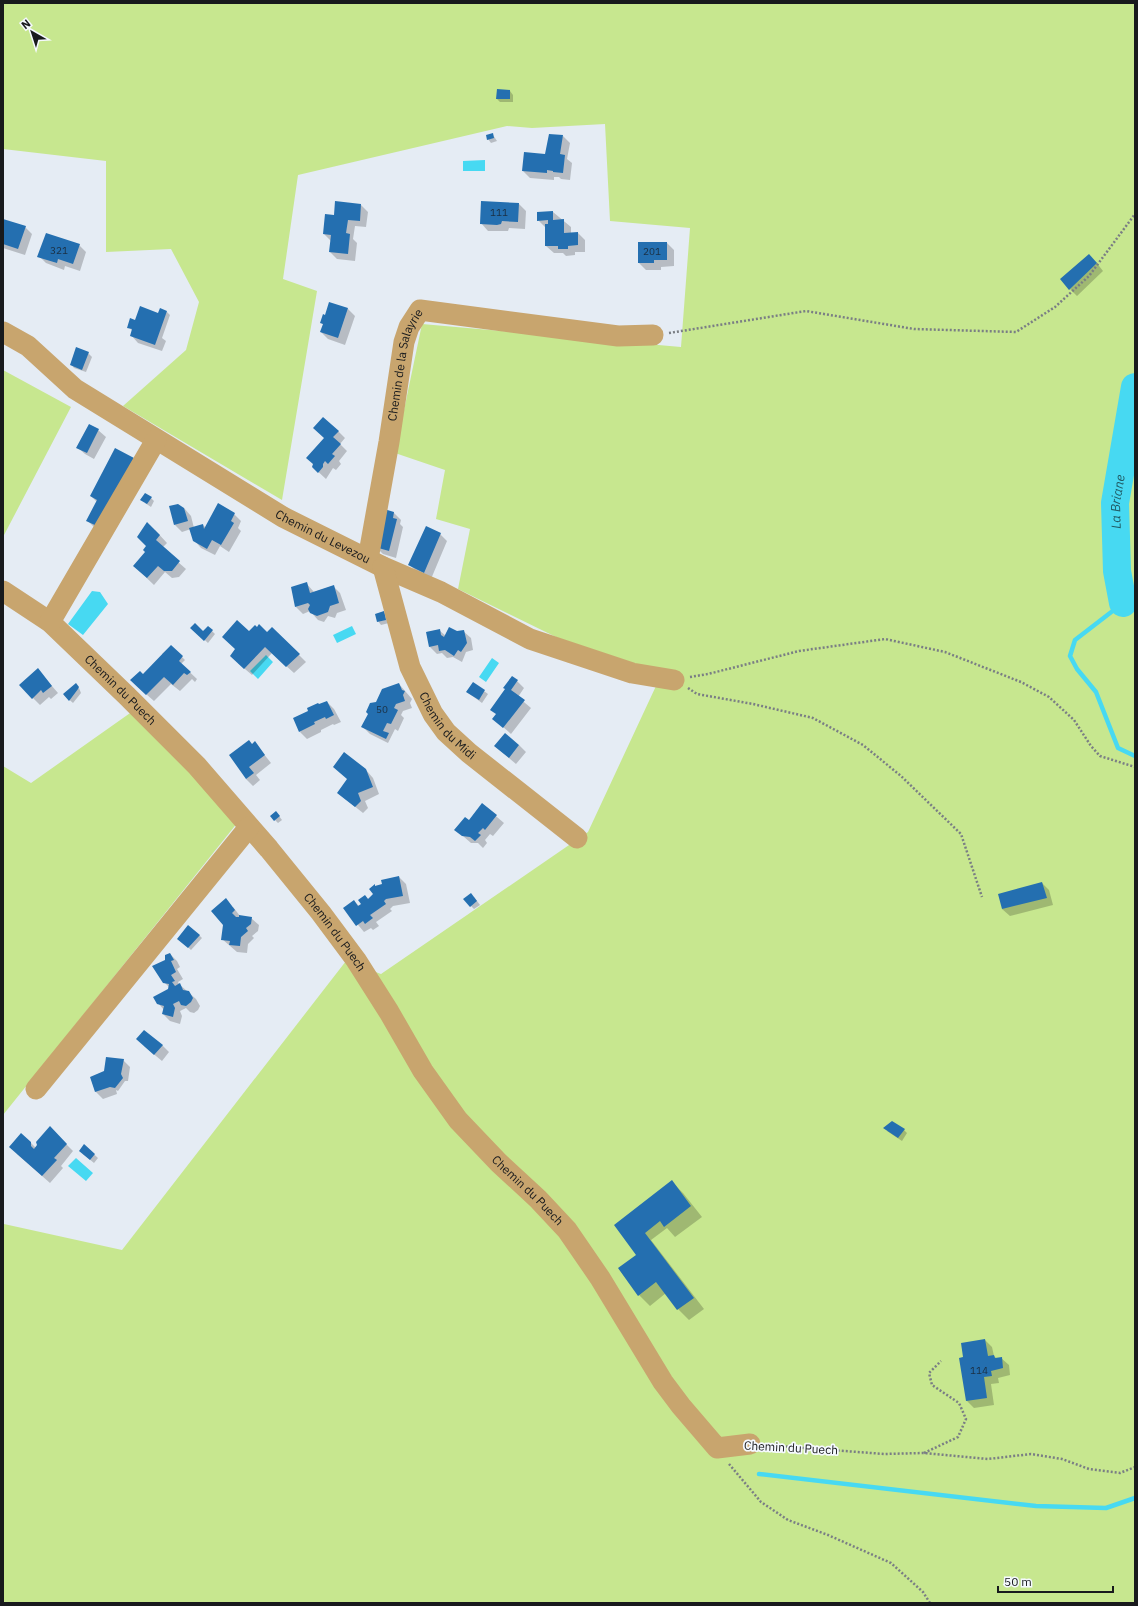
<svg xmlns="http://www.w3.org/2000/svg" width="1138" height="1606" viewBox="0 0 1138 1606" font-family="'IBM Plex Sans',sans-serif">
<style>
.green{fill:#c7e78f}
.water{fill:#47d9f2}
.shadow{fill:#0003}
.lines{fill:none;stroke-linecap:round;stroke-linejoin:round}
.stream{stroke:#47d9f2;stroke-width:4.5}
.river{stroke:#47d9f2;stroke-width:28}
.building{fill:#246fb0}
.path{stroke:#7a7e84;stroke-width:2.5;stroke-dasharray:2 2;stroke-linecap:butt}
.minor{stroke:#c8a56e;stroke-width:21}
.labels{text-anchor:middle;stroke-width:3.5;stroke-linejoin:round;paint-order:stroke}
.number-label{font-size:10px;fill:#1b2f42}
.street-label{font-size:12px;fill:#181a1d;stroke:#f5f9fe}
.water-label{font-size:13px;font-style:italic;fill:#215c66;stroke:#f5f9fe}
</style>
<rect width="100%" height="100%" fill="#e5ecf4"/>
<path class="green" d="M3 3H1135V1603H3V1222L4 1224 122 1250 346 961 381 974 588 832 656 686 458 589 470 529 436 519 445 470 395 453 422 324 681 347 690 228 610 221 605 124 532 128 507 126 298 175 283 279 317 291 282 500 123 406 186 350 199 302 171 249 106 252V161L3 149Z
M3 370 71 407 3 537Z
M133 711 238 822 3 1115V766L31 783Z"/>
<path class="water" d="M485 160V171H463V161Z
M92 591 100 592 108 604 83 635 68 624Z
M352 626 356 634 337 643 333 635Z
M266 655 273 662 258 679 250 671Z
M492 658 499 663 486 682 479 677Z
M76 1158 93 1173 86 1181 68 1166Z"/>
<path class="shadow" d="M510 91 513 95V102H500L497 99Z
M493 135 497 141 491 143 488 139Z
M563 136 570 143 567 159 572 163 570 180 561 179 559 177H554V180L530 178 523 171 546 155Z
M519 204 526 211 525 229 509 228 508 231H488L481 223Z
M361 205 368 212 366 227 355 226 353 239 357 243 355 261 337 259 330 252 331 241 324 234Z
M553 212 571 227V234L578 233 585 240V252H575V255L566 256 563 253H554L546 246 545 227 538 220Z
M3 220 25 227 32 234 25 255 3 248Z
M667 243 674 250V266L661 267V270H646L639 263Z
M79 245 86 252 80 271 65 266 64 270 46 263 39 256Z
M1096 262 1103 271 1077 296 1070 289Z
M348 309 355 316 345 345 328 339 321 332 324 325 321 322Z
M167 312 170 315 162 338 166 341 162 351 138 343 131 335 133 331 128 327 134 321Z
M88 353 92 357 86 372 74 368 71 364Z
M89 425 98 430 106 437 94 459 85 454 77 447Z
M338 431 345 438 340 444 347 451 339 461 341 464 336 470 333 468 326 479 313 467 325 438Z
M116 449 98 531 87 520 97 502 91 496Z
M151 498 154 501 151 507 145 503Z
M184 508 191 516 194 528 203 525 206 528 234 514 241 521 238 528 241 531 229 552 220 546 215 555 201 548 194 540 191 529 182 532 175 525Z
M393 512 401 520 400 524 403 527 396 558 383 554 376 547Z
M155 530 167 543 162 548 186 569 179 577 172 578 165 572 154 585 134 566 146 552 147 546Z
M440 534 447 541 431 579 417 572 410 565Z
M306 583 314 592 333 586 340 593 346 610 337 613 335 618 328 616 324 622 318 620 310 611 303 614 296 607Z
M384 612 387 616 389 623 381 625 378 621Z
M208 627 215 634 208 643 192 628 203 632Z
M272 628 306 662 294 673 272 653 252 675 238 663Z
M439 630 447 637 463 631 471 638 473 650 466 652 462 662 453 657 447 658 442 653 437 654 430 647 427 632Z
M171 646 185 660 181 664 197 679 195 682 192 679 180 691 171 684 154 701 138 687 144 675 166 658 162 654Z
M38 670 58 693 51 699 49 697 40 705 33 698Z
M513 677 524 688 518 697 531 708 511 734 494 719 497 715Z
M473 683 488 694 482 703 467 692Z
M399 684 412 699 410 703 412 708 403 711 401 715 404 718 398 731 395 729 388 743 370 734 363 727 376 703Z
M79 688 81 693 73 703 64 695Z
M327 702 334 709 341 722 334 725 333 724 321 730V732L307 739 300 732 320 705Z
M255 743 271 763 256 775 260 780 253 786 246 779 252 745Z
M519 745 526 752 516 764 495 746Z
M366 770 373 778 379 794 365 801 368 808 363 813 338 793Z
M483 805 504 823 493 836 490 834 485 840 487 843 483 848 478 843H471L456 830 469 822Z
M279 816 282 820 278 823 275 820Z
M399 877 406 884 410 903 393 906 390 909 392 911 376 922 379 926 373 930 371 928 364 932 344 908 354 901 359 906 362 904 365 896 368 899 374 895 375 886 383 885Z
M1042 883 1049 890 1053 905 1010 916 1002 909Z
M474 897 480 905 474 909 471 906Z
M233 907 240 916 251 918 259 925 258 931 252 936 254 938 248 944 247 953 237 952 222 939Z
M199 935 202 938 191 950 182 942Z
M170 954 177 961 180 967 177 969 183 979 178 982 179 984 196 999 200 1006 198 1010 194 1013 190 1012 186 1008 180 1011 182 1016 180 1024 170 1021 163 1014 164 1010 158 1003 169 990V987L164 982 166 960Z
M162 1045 169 1052 162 1061 144 1046Z
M123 1060 130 1067 128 1081H125L118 1091 116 1090 117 1094 103 1099 96 1092 91 1078 105 1072Z
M50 1128 73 1151 61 1166 63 1168 50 1183 17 1154 31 1143 36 1148Z
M904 1130 907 1133 902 1141 887 1131Z
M84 1145 98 1158 94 1163 83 1154Z
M672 1182 683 1193 702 1217 675 1237 667 1228 651 1240 704 1309 689 1320 678 1309 666 1293 650 1306 639 1295 619 1269 638 1255 630 1245Z
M985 1340 992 1347 994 1356 997 1359 1001 1358 1009 1365 1010 1375 998 1378 999 1383 991 1384 994 1405 974 1408 967 1401 964 1358Z"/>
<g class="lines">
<path class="stream" d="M1135 609 1123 603 1075 640 1070 656 1077 669 1096 692 1118 748 1135 756
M759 1474 1036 1506 1106 1508 1135 1498"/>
<path class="river" id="s1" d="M1123 603 1117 571 1115 503 1135 387"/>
</g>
<path class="building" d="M497 89 510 90V99H496Z
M493 133 494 138 487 140 486 135Z
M549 134 563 135 560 154 565 155 563 173 553 172V171L547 170V173L522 171 524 152 545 154Z
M335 201 361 204 360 221 348 220 346 233 350 234 348 254 329 252 331 235 323 234 325 214 334 215Z
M481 201 519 203 518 222 502 221 501 224 497 225 480 224Z
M553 211V220L564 219V233L578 232V245L568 246V249H558V246H545V224H548V220L537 221V212Z
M3 219 26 226 18 249 3 244Z
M46 233 80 244 73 264 58 259 57 263 37 257Z
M638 242H667V260H654V263H638Z
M1089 254 1097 263 1069 290 1060 279Z
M329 302 348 308 338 338 320 332 323 324 320 323 323 314 325 315Z
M140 306 158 313 160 308 167 311 155 345 130 336 132 329 127 328 130 318 135 320Z
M76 347 89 352 82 370 70 365Z
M323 417 339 431 333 437 341 444 332 454 335 456 328 464 325 461 323 464V467L318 473 312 467 313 464 306 458 324 438 313 428Z
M89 424 99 429 87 453 76 448Z
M115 448 134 458 97 526 86 521 97 500 90 496Z
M145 493 152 497 147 504 140 500Z
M218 503 235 513 231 521 234 523 221 545 212 540 207 549 193 541 189 528 203 524 204 529Z
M178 504 184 508 188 521 174 525 169 506Z
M384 509 394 512 393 518 397 519 389 551 375 547Z
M147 522 160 535 156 540 180 561 172 571H164L158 566 147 578 133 566 145 552 143 550 146 546 137 537Z
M426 526 441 533 424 573 408 565Z
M307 582 310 593 334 585 339 603 330 606 328 612 317 616 310 613 308 609 310 605 308 603 295 607 291 587Z
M384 611 386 620 377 622 375 614Z
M237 620 249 631 255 625 257 627 259 624 267 632 272 627 300 654 286 667 265 647 244 669 230 656 235 649 222 637Z
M195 623 203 631 208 626 213 630 204 641 190 628Z
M449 627 457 631 464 630 467 643 461 652 458 650 454 656 445 650 439 651 438 645 429 647 426 632 440 629 441 635 444 637Z
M171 645 183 656 179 661 191 672 187 675 184 673 173 685 164 677 146 695 130 680 140 671 143 674Z
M38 668 52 686 43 693 41 690 32 699 19 685Z
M512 676 518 680 511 690 525 700 503 728 492 719 496 714 490 710 505 689 503 688Z
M473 682 485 690 479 700 466 692Z
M76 683 79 687 78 689 69 701 63 694Z
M399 683 402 690 405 691 403 695 405 701 396 704 394 708 398 710 391 724 387 723 383 731 389 733 386 739 361 727 368 714 366 712 370 703 376 702 382 689Z
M327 701 334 715 326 719 325 717 314 722 315 724 299 732 293 718 308 711 307 708 318 703 319 704Z
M505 733 519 745 509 758 494 746Z
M249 740 252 744 255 741 265 755 249 767 254 773 246 779 229 755Z
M344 752 366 769 373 787 358 793 361 801 355 807 337 793 347 779 333 767Z
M482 803 497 815 485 830 483 828 478 833 481 835 475 841 470 837 462 836 454 830 465 817 469 820Z
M276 811 280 816 274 821 270 816Z
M399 876 403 896 386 899 384 901 386 904 370 915 373 918 365 924 363 921 356 926 343 908 354 900 358 906 361 904 358 900 365 895 368 899 373 894 369 889 375 884V886L382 884 381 880Z
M1042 882 1047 898 1002 909 998 894Z
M471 893 477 901 470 907 463 899Z
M226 898 235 910 232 913 236 917H239V915L252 917 251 924 246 928 248 931 241 937 240 946 229 945 230 941 221 940 223 925 211 911Z
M188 925 200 935 188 948 177 939Z
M170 953 174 960 171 961 176 972 171 975 175 981 172 982 175 986 180 983 183 990 189 991 193 998 191 1002 186 1006 181 1005 179 1001 173 1004 175 1008 173 1017 162 1014 164 1006 157 1004 153 997 168 989 169 984 163 983 152 966 165 960V955Z
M144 1030 163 1045 154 1055 136 1039Z
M106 1057 124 1059 121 1074 123 1078 115 1088 110 1087 95 1092 90 1077 104 1071Z
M892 1121 905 1129 898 1138 883 1128Z
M50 1126 67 1144 54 1158 57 1160 42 1176 9 1147 21 1133 31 1142V1146L34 1149 37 1145 36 1142Z
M84 1144 95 1154 90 1160 79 1151Z
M672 1180 691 1206 664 1227 660 1221 645 1233 694 1298 677 1310 656 1282 638 1296 618 1268 636 1255 614 1225Z
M985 1339 988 1356 994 1355 995 1358 1002 1357 1003 1368 991 1371 992 1376 984 1377 987 1398 966 1401 959 1358 963 1357 961 1343Z"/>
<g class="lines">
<path class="path" d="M669 333 806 311 914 329 1016 332 1055 307 1089 276 1135 214
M690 677 708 674 799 651 885 639 945 652 1021 682 1049 697 1074 720 1091 746 1100 756 1135 767
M688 688 697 694 753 704 813 718 863 745 901 776 961 834 982 897
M766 1445 884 1454 924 1453 988 1459 1031 1454 1062 1459 1089 1469 1120 1473 1135 1467
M924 1453 958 1437 966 1419 959 1403 932 1385 929 1373 941 1361
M729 1464 761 1502 788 1520 828 1535 891 1563 923 1592 930 1603"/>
<g class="minor">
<path id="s2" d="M3 332 28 346 75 389 283 517 383 567 441 592 530 639 632 673 674 680"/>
<path id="s3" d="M368 559 389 442 404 342 409 327 420 310 618 336 653 335"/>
<path id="s4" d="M383 567 410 667 433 714 446 732 469 753 577 838"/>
<path id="s5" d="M3 591 50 622 127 696 197 766 269 849 321 913 356 960 389 1012 423 1071 458 1120 499 1163 538 1199 567 1230 600 1278 663 1382 681 1406 717 1448 750 1444"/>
<path d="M50 622 156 440"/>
<path d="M36 1089 249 827"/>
</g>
</g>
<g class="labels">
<g class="number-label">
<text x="499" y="216">111</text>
<text x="59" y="254">321</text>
<text x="652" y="255">201</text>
<text x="382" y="713">50</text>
<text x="979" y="1374">114</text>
</g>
<g class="street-label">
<text dy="4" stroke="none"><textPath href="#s3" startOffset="198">Chemin de la Salayrie</textPath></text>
<text dy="4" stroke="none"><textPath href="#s2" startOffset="381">Chemin du Levezou</textPath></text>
<text dy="4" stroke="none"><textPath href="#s5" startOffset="154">Chemin du Puech</textPath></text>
<text dy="4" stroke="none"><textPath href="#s4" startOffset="174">Chemin du Midi</textPath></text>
<text dy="4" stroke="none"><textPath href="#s5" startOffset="478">Chemin du Puech</textPath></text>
<text dy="4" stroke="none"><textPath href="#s5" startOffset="802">Chemin du Puech</textPath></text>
<text transform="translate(791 1448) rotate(3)" y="4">Chemin du Puech</text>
</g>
<g class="water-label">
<text dy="5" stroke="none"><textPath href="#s1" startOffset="102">La Briane</textPath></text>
</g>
</g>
<rect width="1138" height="1606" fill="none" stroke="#181a1d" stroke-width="8"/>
<g transform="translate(32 32) rotate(321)" stroke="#f5f9fe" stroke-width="3" paint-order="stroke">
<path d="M0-3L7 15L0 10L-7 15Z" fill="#181a1d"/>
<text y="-6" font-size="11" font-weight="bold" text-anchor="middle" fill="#181a1d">N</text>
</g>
<path d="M998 1586v6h115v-6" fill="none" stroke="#181a1d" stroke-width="2"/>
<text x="1004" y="1586" font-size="12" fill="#181a1d" stroke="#f5f9fe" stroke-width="3" paint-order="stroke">50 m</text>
</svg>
